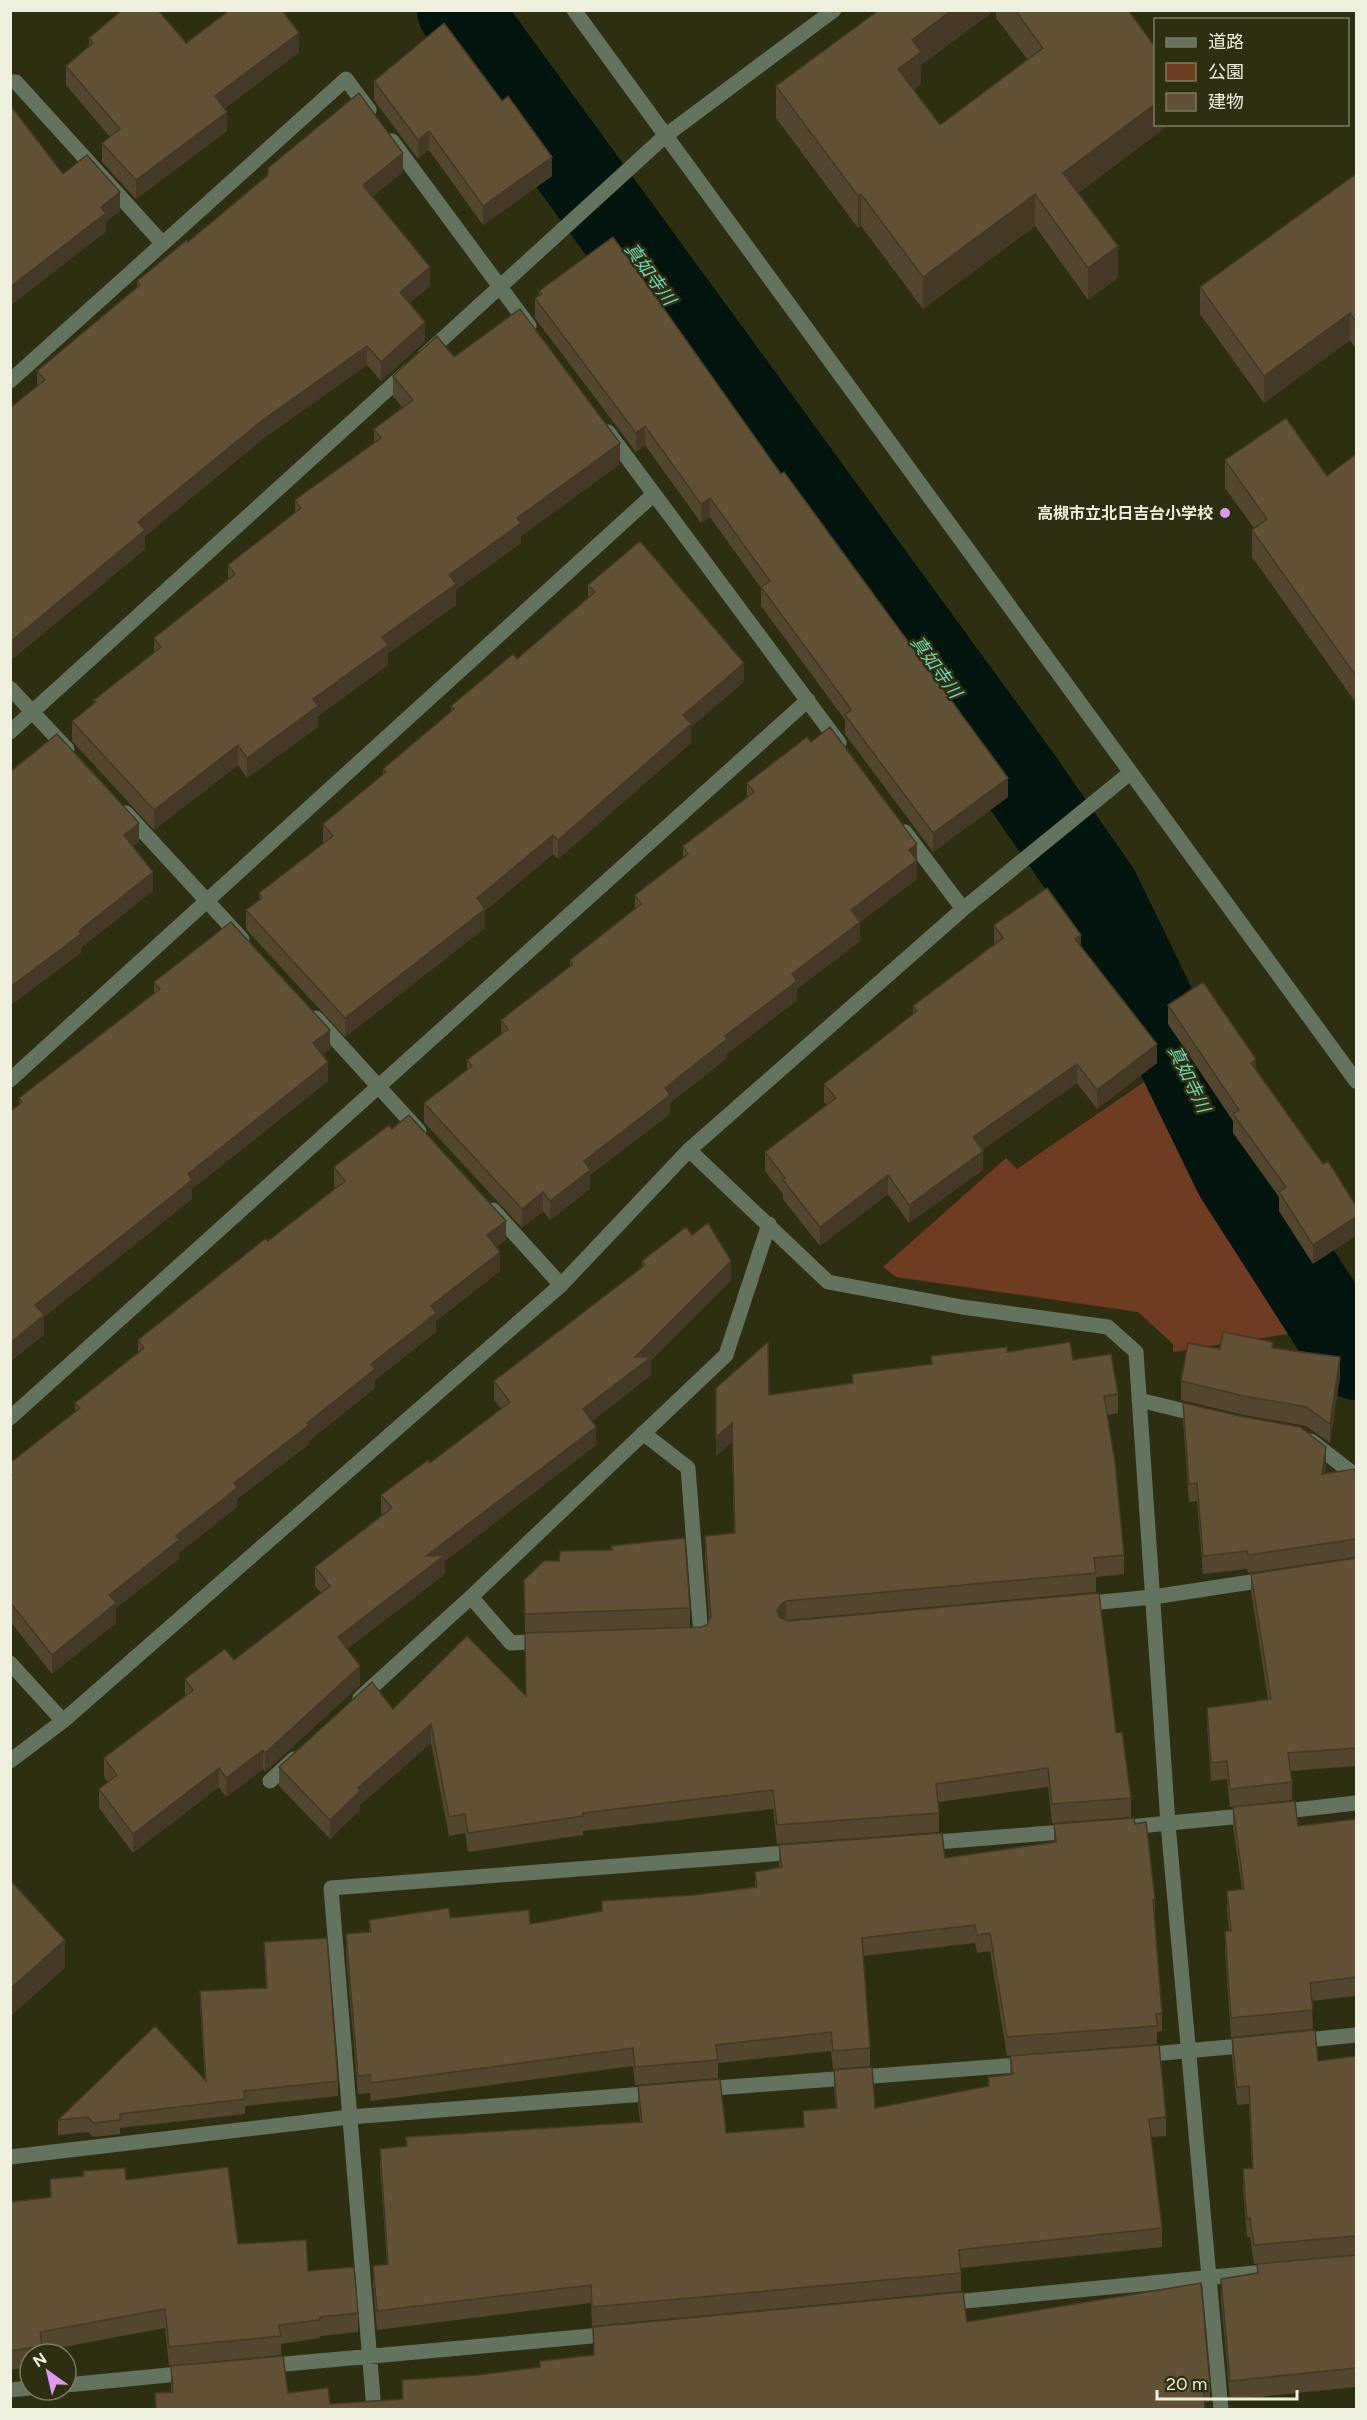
<svg xmlns="http://www.w3.org/2000/svg" width="1367" height="2420" viewBox="0 0 1367 2420" font-family="Figtree,'Noto Sans JP',sans-serif">
<style>
.green{fill:#6d3c21}
.lines{fill:none;stroke-linecap:round;stroke-linejoin:round}
.river{stroke:#01150e;stroke-width:84}
.minor{stroke:#63735e;stroke-width:15}
.tertiary{stroke:#63735e;stroke-width:15}
.wall{fill:#54462e}
.shaded-wall{fill:#453925}
.building{fill:#625135;stroke:#453925;stroke-width:1.5}
.poi-dot{fill:#de98f2;stroke:#2e2e10;stroke-width:2}
.labels{text-anchor:middle;stroke-width:5;stroke-linejoin:round;paint-order:stroke}
.poi-label{font-size:16px;font-weight:bold;fill:#eeefdd;stroke:#2e2e10;text-anchor:end}
.water-label{font-size:18px;font-style:italic;fill:#6cd7b3;stroke:#2e2e10}
</style>
<rect width="100%" height="100%" fill="#2e2e10"/>
<path class="green" d="M1150 1078 1203 1177 1314 1330 1173 1352V1344L1138 1312 896 1277 883 1267 1006 1158 1017 1169Z"/>
<g class="lines">
<path class="river" d="M459 10 1016 773 1098 891 1236 1175 1343 1342 1356 1358"/>
<path class="minor" d="M10 82H16L163 244
M392 141 529 326
M425 355 665 136 834 10
M10 381 346 79 369 110
M608 432 839 743
M10 688 67 749
M10 732 408 371
M126 813 242 939
M905 832 963 909
M316 1018 419 1131
M10 1080 654 494
M689 1150 828 1282 962 1307 1108 1327 1136 1352 1168 1824 1221 2410
M493 1210 561 1285
M1139 1400 1201 1415
M10 1418 808 700
M643 1433 688 1468 701 1636 692 1637
M1311 1441 1356 1476
M471 1597 511 1643 545 1641
M1080 1604 1153 1597 1271 1579
M10 1663 63 1721
M360 1698 471 1597 726 1355 769 1224
M10 1761 63 1721 561 1285 689 1150 963 909 1130 773
M270 1781 294 1759
M1277 1812 1356 1803
M1128 1827 1253 1815
M925 1843 1074 1831
M1297 2041 1356 2035
M1141 2055 1252 2045
M702 2089 1031 2064
M10 2157 350 2117 657 2093
M944 2303 1276 2271
M263 2366 613 2334
M66 2385 189 2373
M10 2390 30 2388
M374 2410 331 1888 799 1852"/>
<path class="tertiary" d="M574 10 1356 1081"/>
</g>
<path class="wall" d="M877 10H991V13L921 65V84L913 90 940 125 1028 60 996 18V10H1128L1155 124H1170L1078 193 1118 278 1088 300 1035 226 923 309 861 226 858 228 776 118V86L877 12Z
M89 38 186 43 299 52 224 109 227 131 136 199 102 162V143L110 137 66 85V66L89 47Z
M374 81 552 176 483 225 429 150 418 159 374 100Z
M403 172 372 197 430 286 409 303 425 341 381 381 367 365 264 438 145 536V549L10 661V408L37 387V371L137 288V281L188 242Z
M1356 174V349L1350 340 1264 403 1200 314V287Z
M539 291 1008 797 933 852 845 734V720L761 606V588L710 517 701 523 645 445 636 452 535 318V298L539 296Z
M454 357 620 464 521 536V543L456 590V605L388 653V665L318 716V727L247 778 238 765 154 830 72 741V721L94 704V700L154 653V638L228 580V565L295 513V500L374 443V429L403 408 393 396V376Z
M1356 454V703L1252 557V530L1254 528 1225 488V460L1327 476Z
M588 585 744 682 691 727V743L558 859 553 854 485 911V928L345 1037 246 929V910L259 900V893L323 844V824L383 775V769L451 711V706L517 659 588 598Z
M811 742 917 844V879L860 922V941L797 989V1000L727 1054V1058L670 1103V1114L590 1175V1189L550 1220 543 1211 522 1228 424 1122V1103L467 1070V1060L501 1035V1020L570 967V960L635 909V895L683 858V846L747 798V783Z
M994 925 1081 947 1157 1063 1097 1109 1077 1083 982 1150 983 1170 909 1223 888 1194 820 1246 783 1199V1194L765 1171V1152L826 1105 824 1102V1084L913 1015V1006L994 944Z
M154 982 330 1049 322 1055 328 1081 192 1189V1199L44 1317V1335L19 1098 154 993Z
M1168 1005 1256 1069 1323 1164 1313 1264 1279 1211V1197L1233 1133V1121L1168 1024Z
M392 1129 506 1240 496 1247 500 1271 436 1321V1332L375 1380V1388L309 1441V1444L237 1499V1507L179 1553V1559L116 1608V1623L52 1674 10 1621V1463L75 1412V1403L138 1352V1340L268 1241 336 1188 334 1186V1167Z
M692 1235 731 1280 651 1360V1375L592 1421 596 1445 445 1561V1574L347 1649 360 1685 265 1772 263 1769 226 1797 219 1787 133 1853 99 1808V1789L108 1782 104 1777V1758L185 1697V1679L234 1660 321 1593 315 1586V1567L382 1515 381 1514V1495L430 1463 501 1409 494 1400V1381L642 1268V1261Z
M1273 1348 1340 1376 1330 1443 1306 1426 1244 1415 1181 1400V1381L1220 1349Z
M1007 1352 1073 1360 1118 1394V1413L1107 1415 1124 1555V1574L1096 1577V1592L787 1620 1116 1733 1131 1798V1817L1052 1823 1048 1787 938 1802 939 1813V1832L777 1844 773 1809 583 1831V1835L468 1852 465 1833 449 1836 431 1743 360 1805V1810L330 1839 279 1786V1767L393 1709 526 1695 707 1625 709 1619 705 1555V1536L734 1533 732 1442 716 1456V1388L769 1395 852 1383V1374L931 1364V1356Z
M1183 1403 1326 1465 1325 1474 1356 1480V1557L1248 1573 1247 1569 1203 1574 1197 1501 1189 1502 1183 1421Z
M611 1546 690 1608V1627L525 1633 524 1580 559 1561 611 1550Z
M1356 1558V1766L1290 1771 1292 1782V1800L1230 1807 1227 1779 1211 1781 1207 1726V1708L1268 1699 1251 1592V1574Z
M1233 1807 1298 1826 1356 1819V1996L1312 2001 1313 2029 1231 2037 1225 1950V1931H1229L1227 1910V1891L1242 1889 1233 1827Z
M1054 1824H1135L1155 1899V1918H1154L1162 2013V2031L1157 2032V2044L1007 2056 990 1951 977 1953 975 1943 863 1956 870 2048V2066L833 2069 831 2051 718 2063V2078L635 2085 633 2066 371 2101 370 2093 358 2094 346 1952V1934L369 1932V1920L450 1918 530 1924 602 1911V1901L694 1895 755 1887V1872L779 1867V1845L945 1858 1054 1843Z
M264 1942 338 2081V2096L245 2106V2114L120 2128V2134L93 2137 88 2132 58 2135V2120L205 2080 200 2006V1991L266 1988Z
M1232 2038 1318 2061 1356 2056V2255L1254 2264 1250 2237H1247L1243 2188V2169L1252 2168 1249 2104 1237 2105 1232 2057Z
M1010 2056 1166 2117V2136L1151 2137 1162 2228V2247L961 2268V2291L592 2326 591 2303 377 2330 373 2284V2266L387 2264 380 2167V2149L406 2146V2137L640 2122 638 2104V2086L726 2133 803 2127V2111L836 2108 834 2089V2070L875 2108 988 2087V2077L1010 2074Z
M50 2179 126 2180 238 2244 308 2271 358 2313V2332L320 2336V2338L281 2344V2355L169 2366 165 2328 42 2351V2354H30V2367L10 2370V2202L50 2197Z
M1356 2255V2387L1230 2400 1221 2298V2279L1257 2273V2264Z
M967 2322 1210 2383V2402H1204L1205 2409H155V2393L171 2392V2366L288 2393 330 2404 402 2399V2380L478 2375 540 2367V2361L594 2355 593 2327Z"/>
<path class="shaded-wall" d="M952 10H991V13L921 65V84L898 101V69L912 40Z
M299 33V52L215 115V96Z
M1155 104V124H1170L1063 205V173Z
M227 112V131L136 199V180Z
M429 131V150L418 159V140Z
M403 153V172L363 204V185Z
M552 157V176L483 225V206Z
M120 192V211L106 222V232L10 306V287L101 207Z
M861 194V226L858 228V196Z
M1035 194V226L923 309V277Z
M1118 246V278L1088 300V268Z
M430 267V286L400 311V292Z
M1350 313V340L1264 403V376Z
M425 322V341L381 381V362Z
M367 346V365L264 438 145 536V549L10 661V642L138 522 264 419Z
M645 426V445L636 452V433Z
M620 443V464L521 536V543L456 590V605L388 653V665L318 716V727L247 778V758L449 575 517 518Z
M710 498V517L701 523V504Z
M744 663V682L691 727V743L558 859V840L683 715Z
M238 745V765L154 830V810Z
M1008 778V797L933 852V833Z
M139 823V842L124 854V835Z
M553 835V854L485 911V928L345 1037V1018L477 898Z
M917 844V879L860 922V941L797 989V1000L727 1054V1058L670 1103V1114L590 1175V1189L550 1220V1201L584 1161 665 1088 725 1036 792 974 909 850Z
M153 872V891L81 948V953L10 1006V987L79 931Z
M1081 935V954L1075 939Z
M330 1030V1049L313 1062V1043Z
M1157 1044V1063L1097 1109V1090Z
M1256 1059V1078L1251 1063Z
M328 1062V1081L192 1189V1199L44 1317V1335L10 1362V1343L35 1305 188 1174Z
M1077 1064V1083L973 1156V1137Z
M983 1151V1170L909 1223V1205Z
M888 1175V1194L820 1246V1227Z
M543 1192V1211L522 1228V1209Z
M1356 1217V1236L1313 1264V1245Z
M506 1221V1240L487 1254V1235Z
M500 1252V1271L436 1321V1332L375 1380V1388L309 1441V1444L237 1499V1507L179 1553V1559L116 1608V1623L52 1674V1655L109 1595 176 1536 234 1483 307 1423 371 1364 431 1306Z
M731 1261V1280L651 1360V1375L583 1428V1409Z
M1340 1357V1376L1330 1443V1424Z
M732 1423V1442L716 1456V1437Z
M596 1427V1445L445 1561V1574L338 1656V1637L426 1556Z
M1326 1447V1465L1322 1492V1474Z
M786 1601V1620L781 1622 777 1611 781 1604Z
M360 1666V1685L265 1772V1753Z
M431 1724V1743L360 1805V1810L330 1839V1820L358 1788Z
M263 1750V1769L226 1797V1778Z
M219 1768V1787L133 1853V1834Z
M65 1940V1968L10 2017V1989Z"/>
<path class="building" d="M122 10H158L186 43 230 10H282L299 33 215 96 227 112 136 180 102 143 120 129 66 66 93 43 89 38Z
M879 10H952L912 40 921 52 898 69 940 125 1043 48 1015 10H1128L1155 47V104L1063 173 1118 246 1088 268 1035 194 923 277 861 194 858 196 776 86Z
M444 23 502 101 508 96 552 157 483 206 429 131 418 140 374 81Z
M359 93 403 153 363 185 430 267 400 292 425 322 381 362 367 346 264 419 138 522 145 530 10 642V408L45 380 37 371 140 285 137 281 187 240 188 242 268 175V168Z
M10 105 63 174 87 155 120 192 101 207 106 213 10 287Z
M1356 174V322L1350 313 1264 376 1200 287Z
M613 237 781 474 784 472 1008 778 933 833 845 715 851 710 848 705 761 587 770 581 710 498 701 504 645 426 636 433 535 298 542 294 539 291Z
M520 309 620 443 517 518 521 523 449 575 456 584 382 637 388 645 313 699 318 706 247 758 238 745 154 810 72 721 96 702 94 700 161 647 154 638 235 574 228 565 301 508 295 500 381 438 374 429 413 400 393 376 437 336 454 357Z
M1286 418 1327 476 1356 454V676L1252 530 1267 519 1225 460Z
M640 541 744 663 683 715 691 724 558 840 553 835 477 898 485 909 345 1018 246 910 262 898 259 893 333 836 323 824 386 772 383 769 454 709 451 706 513 654 517 659 595 592 588 585Z
M830 727 917 844 909 850 917 860 851 910 860 922 792 974 797 981 725 1036 727 1039 665 1088 670 1095 584 1161 590 1170 550 1201 543 1192 522 1209 424 1103 472 1066 467 1060 508 1029 501 1020 573 964 570 960 641 904 635 895 688 854 683 846 754 792 747 783 807 737 811 742Z
M57 734 139 823 124 835 153 872 79 931 81 934 10 987V772Z
M1047 888 1081 935 1075 939 1157 1044 1097 1090 1077 1064 973 1137 983 1151 909 1205 888 1175 820 1227 783 1180 785 1178 765 1152 836 1098 824 1084 917 1011 913 1006 1003 938 994 925Z
M231 922 330 1030 313 1043 328 1062 188 1174 192 1180 35 1305 44 1315 10 1343V1112L22 1102 19 1098 160 989 154 982Z
M1203 982 1256 1059 1251 1063 1323 1164 1328 1161 1356 1206V1217L1313 1245 1279 1192 1286 1187 1233 1114 1239 1110 1168 1005Z
M409 1115 506 1221 487 1235 500 1252 431 1306 436 1313 371 1364 375 1369 307 1423 309 1425 234 1483 237 1488 176 1536 179 1540 109 1595 116 1603 52 1655 10 1602V1477L12 1475 10 1473V1463L80 1408 75 1403 144 1348 138 1340 266 1238 268 1241 345 1181 334 1167 389 1125 392 1129Z
M708 1223 731 1261 635 1357H651L583 1409 596 1427 426 1556 445 1555 338 1637 360 1666 265 1753 263 1750 226 1778 219 1768 133 1834 99 1789 117 1775 104 1758 193 1690 185 1679 225 1649 234 1660 330 1586 315 1567 392 1508 381 1495 428 1460 430 1463 510 1402 494 1381 645 1265 642 1261 686 1227 692 1235Z
M1223 1332 1273 1342 1272 1348 1340 1357 1330 1424 1306 1407 1244 1396 1181 1381 1188 1343 1220 1349Z
M768 1342 769 1395 853 1383 852 1374 932 1364 931 1356 1007 1347V1352L1070 1342 1073 1360 1111 1354 1118 1394 1104 1396 1115 1462 1124 1555 1094 1558 1096 1573 786 1601 781 1604 777 1611 779 1617 788 1621 1099 1593 1116 1733 1122 1732 1131 1798 1052 1804 1048 1768 936 1784 939 1813 777 1825 773 1790 583 1813V1816L468 1833 465 1814 449 1817 431 1724 358 1788 360 1791 330 1820 279 1767 372 1682 393 1709 467 1636 526 1696 525 1633 701 1627 707 1625 711 1616 705 1536 735 1533 732 1423 716 1437V1388Z
M1183 1403 1240 1416 1300 1427 1326 1447 1322 1474 1355 1469 1356 1480V1539L1248 1555 1247 1551 1203 1556 1197 1483 1189 1484Z
M685 1538 690 1608 525 1614 524 1580 544 1561H559L560 1551 613 1550 611 1546Z
M1356 1558V1748L1288 1753 1292 1782 1230 1789 1227 1761 1211 1763 1207 1708 1271 1699 1251 1574Z
M1295 1801 1298 1826 1356 1819V1977L1310 1983 1313 2010 1231 2018 1225 1931H1231L1227 1891 1244 1889 1233 1807Z
M1134 1818 1135 1824 1146 1822 1155 1899 1153 1900 1162 2013 1156 2014 1157 2026 1007 2037 990 1933 977 1935 975 1925 862 1938 870 2048 833 2051 831 2032 716 2045 718 2060 635 2067 633 2048 371 2083 370 2075 358 2076 346 1934 371 1932 369 1920 449 1908 450 1918 529 1910 530 1924 602 1911V1901L694 1895 757 1887 755 1872 782 1867 779 1845 942 1833 945 1858 1056 1842 1054 1824Z
M10 1880 65 1940 10 1989Z
M327 1938 338 2081 244 2091 245 2099 120 2114V2120L93 2123 88 2117 58 2120 155 2026 206 2081 200 1991 267 1988 264 1942Z
M1315 2030 1318 2061 1356 2056V2236L1254 2245 1250 2218 1247 2219 1243 2169 1253 2168 1249 2086 1237 2087 1232 2038Z
M1159 2045 1166 2117 1149 2119 1162 2228 959 2250 961 2273 592 2307 591 2285 377 2311 373 2266 388 2264 380 2149 407 2146 406 2137 642 2122 638 2086 720 2079 726 2133 804 2127 803 2111 837 2108 834 2070 872 2067 875 2108 989 2086 988 2077 1013 2074 1010 2056Z
M228 2167 238 2244 306 2240 308 2271 354 2267 358 2313 320 2317V2320L279 2325 281 2336 169 2347 165 2309 40 2332 42 2346 10 2351V2202L51 2197 50 2179 84 2176 83 2171 125 2168 126 2180Z
M1356 2255V2368L1230 2381 1221 2279 1258 2273 1257 2264Z
M1201 2283 1210 2383 1203 2384 1205 2409H156L155 2393 173 2392 171 2366 283 2356 288 2393 328 2388 330 2404 403 2399 402 2380 478 2375 540 2367V2361L594 2355 593 2327 963 2292 967 2322Z"/>
<circle class="poi-dot" cx="1225" cy="513" r="6"/>
<g class="labels">
<g class="poi-label">
<text x="1213" y="519">高槻市立北日吉台小学校</text>
</g>
<g class="water-label">
<text transform="translate(650 274) rotate(54)" y="6">真如寺川</text>
<text transform="translate(936 667) rotate(54)" y="6">真如寺川</text>
<text transform="translate(1189 1079) rotate(64)" y="6">真如寺川</text>
</g>
</g>
<rect width="1367" height="2420" fill="none" stroke="#eeefdd" stroke-width="24"/>
<rect x="1154" y="18" width="195" height="108" fill="#2e2e10" stroke="#7b7b62" stroke-width="1.5"/>
<rect x="1166" y="38" width="30" height="9" fill="#63735e" stroke="#7b7b62" stroke-width="1.5"/>
<text x="1208" y="48" font-size="18" fill="#eeefdd">道路</text>
<rect x="1166" y="63" width="30" height="18" fill="#6d3c21" stroke="#7b7b62" stroke-width="1.5"/>
<text x="1208" y="78" font-size="18" fill="#eeefdd">公園</text>
<rect x="1166" y="93" width="30" height="18" fill="#625135" stroke="#7b7b62" stroke-width="1.5"/>
<text x="1208" y="108" font-size="18" fill="#eeefdd">建物</text>
<g transform="translate(48 2372) rotate(326)"><circle r="28" fill="#2e2e10" stroke="#7b7b62" stroke-width="1.5"/>
<path d="M0-4.5L10 22L0 15L-10 22Z" fill="#de98f2"/>
<text y="-9" font-size="16" font-weight="bold" text-anchor="middle" fill="#eeefdd">N</text>
</g>
<path d="M1157 2390v9h140v-9" fill="none" stroke="#eeefdd" stroke-width="3"/>
<text x="1166" y="2390" font-size="18" fill="#eeefdd" stroke="#2e2e10" stroke-width="4.5" paint-order="stroke">20 m</text>
</svg>
